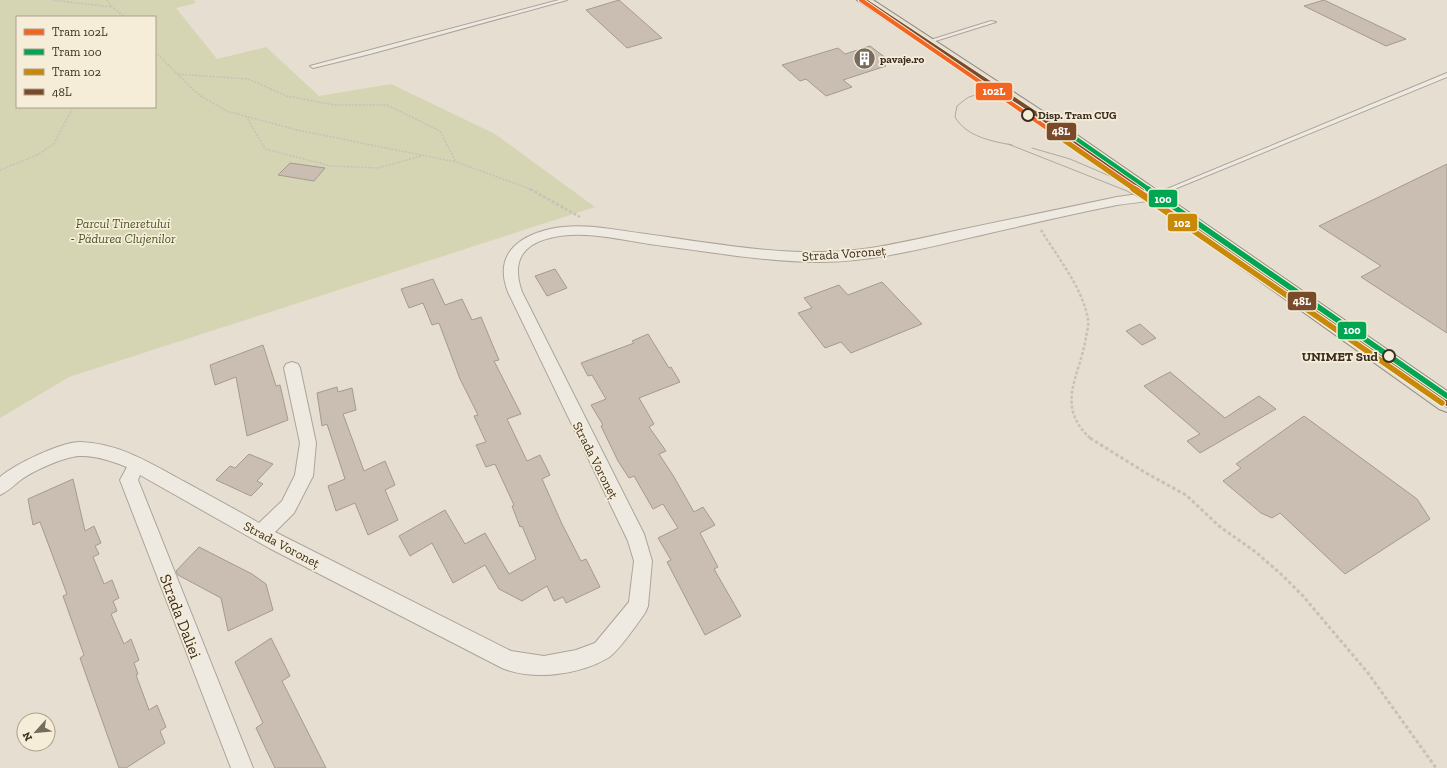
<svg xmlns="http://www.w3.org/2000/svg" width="1447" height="768" viewBox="0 0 1447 768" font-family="'Zilla Slab',serif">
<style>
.green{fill:#d5d4b3;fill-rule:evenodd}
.building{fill:#c9beb1;stroke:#a69a8f}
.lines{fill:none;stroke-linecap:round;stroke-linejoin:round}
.service-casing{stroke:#aba499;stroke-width:2}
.minor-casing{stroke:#aba499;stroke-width:2}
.primary-casing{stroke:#918980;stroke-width:2}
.path-far2{stroke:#c7c1b9;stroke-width:1.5;stroke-dasharray:2 1.5;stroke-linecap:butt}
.path-far1{stroke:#c7c1b9;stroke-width:2.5;stroke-dasharray:3 2;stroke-linecap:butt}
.path{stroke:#c7c1b9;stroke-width:3;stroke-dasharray:3.5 2.5;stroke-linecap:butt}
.service{fill:#eeeae2;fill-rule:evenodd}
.minor{fill:#eeeae2;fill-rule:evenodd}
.primary{fill:#e5e0d4;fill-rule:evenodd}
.tram{stroke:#aea9a2;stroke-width:1}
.bus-1-far1-casing{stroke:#f5edd8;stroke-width:6}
.bus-1-casing{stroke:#f5edd8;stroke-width:8}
.bus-1-far1{stroke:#7a4b2a;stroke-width:4}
.bus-1{stroke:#7a4b2a;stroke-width:5.5}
.tram-1-far1-casing{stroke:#f5edd8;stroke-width:6}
.tram-1-casing{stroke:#f5edd8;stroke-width:8}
.tram-2-far1-casing{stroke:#f5edd8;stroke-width:6}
.tram-2-casing{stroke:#f5edd8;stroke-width:8}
.tram-3-far1-casing{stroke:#f5edd8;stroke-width:6}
.tram-3-casing{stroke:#f5edd8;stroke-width:8}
.tram-1-far1{stroke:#f26522;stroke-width:4}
.tram-1{stroke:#f26522;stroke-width:5.5}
.tram-2-far1{stroke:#00a651;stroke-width:4}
.tram-2{stroke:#00a651;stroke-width:5.5}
.tram-3-far1{stroke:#c88808;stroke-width:4}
.tram-3{stroke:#c88808;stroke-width:5.5}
.stop-dot{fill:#f5edd8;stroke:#3b2d20;stroke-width:2}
.labels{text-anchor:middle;stroke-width:3.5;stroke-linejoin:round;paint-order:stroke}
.far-poi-label{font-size:11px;font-weight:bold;fill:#3b2d20;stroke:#f5edd8;text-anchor:start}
.far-stop-label{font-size:11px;font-weight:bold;fill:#3b2d20;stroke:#f5edd8;text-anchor:start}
.park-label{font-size:13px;font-style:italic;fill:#4b5727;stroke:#f5edd8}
.street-label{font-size:13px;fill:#3b2d20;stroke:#f5edd8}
.stop-label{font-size:13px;font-weight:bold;fill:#3b2d20;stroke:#f5edd8;text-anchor:end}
.near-street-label{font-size:16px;fill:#3b2d20;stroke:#f5edd8}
.line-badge{stroke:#f5edd8;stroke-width:1.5}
.badge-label{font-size:11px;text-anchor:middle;font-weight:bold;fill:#fff}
</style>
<rect width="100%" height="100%" fill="#e6ded0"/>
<path class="green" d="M0 0H194L196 3 176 8 217 59 266 47 319 96 391 84 495 134 595 207 69 377 0 418ZM17 17H155V107H17Z"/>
<path class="building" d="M619 0 662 38 627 48 586 10Z
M1324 0 1406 39 1386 46 1304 6Z
M870 46 886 58 879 61 886 66 843 80 852 87 826 96 806 79 800 81 782 65 838 48 845 54Z
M290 163 325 168 314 181 278 175Z
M1447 164V333L1361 277 1381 266 1319 226Z
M555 269 567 288 547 296 535 276Z
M433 279 445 305 462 299 472 320 481 317 499 360 494 361 521 414 507 419 527 461 540 455 550 475 542 479 562 524 581 561 586 559 600 587 566 603 563 597 554 601 547 586 522 601 499 589 485 565 453 583 432 543 410 556 399 536 445 510 465 544 485 533 509 574 536 559 522 526 520 527 512 506 514 505 495 464 486 467 476 445 486 442 474 416 478 415 460 379 439 323 432 325 423 303 409 308 401 289Z
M882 282 922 324 851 353 841 342 825 348 798 313 812 308 804 298 839 285 848 295Z
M1140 324 1156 338 1142 345 1126 331Z
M648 334 669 368 671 367 680 382 639 398 654 424 649 427 666 451 659 454 674 477 694 512 703 507 715 525 700 533 718 567 714 569 741 616 705 635 667 562 671 560 658 538 678 528 663 504 653 509 634 476 629 478 618 461 601 426 603 425 591 405 606 399 592 375 588 376 581 363 634 343 632 341Z
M263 345 276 386 280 385 288 420 247 436 236 377 215 385 210 365Z
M1170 372 1225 418 1259 396 1276 409 1200 453 1187 441 1200 434 1144 386Z
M337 387 338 392 352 388 356 410 343 414 364 471 385 461 395 485 385 490 398 520 368 535 355 503 336 511 328 486 345 479 327 424 322 426 317 393Z
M1304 416 1417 499 1430 519 1345 574 1280 513 1272 518 1261 513 1223 481 1241 468 1236 464Z
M249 454 273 464 257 481 263 484 251 496 216 480 230 466 235 468Z
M73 479 85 531 94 526 101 543 95 546 99 554 93 557 104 584 112 580 119 598 113 601 117 611 111 614 124 644 131 639 139 660 134 663 138 674 136 675 149 710 157 705 166 727 160 731 165 743 126 768H119L80 658 84 655 63 596 67 594 40 522 33 525 28 499Z
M199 547 252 574 266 584 273 610 228 631 221 598 178 575 176 571Z
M271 638 290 676 282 681 326 768H275L256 728 263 723 235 662Z"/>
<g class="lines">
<defs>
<path id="service" d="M559 0H567L370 54 313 68 310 66Z
M991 21 996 22 929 43 924 42Z
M1447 73V77L1155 197 1153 198 1150 196Z"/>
<path id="minor" d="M1153 192 1158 193 1159 196 1158 199C1144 202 1130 203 1117 205 1081 212 1047 220 1012 228 952 241 882 262 821 262 763 262 706 251 649 244 617 239 582 230 550 238 520 245 512 264 522 292L644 534 652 561 648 606 645 613C637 624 619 651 608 658 579 675 533 681 502 668L269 548 140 475 138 480 253 768H231L120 480 127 467C112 461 95 455 79 456 64 457 35 470 22 479 15 484 9 491 0 495V477C15 464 61 442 80 442 119 443 152 464 185 482 210 496 235 509 259 523L282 501 295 475 300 443 284 368 286 364 292 362 298 364 300 368 316 443 313 476 294 513 275 532 511 651 544 656 576 650 595 643 629 602 634 561 628 541 508 292C494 256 516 237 550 229 581 222 614 230 646 234 704 242 763 253 822 252 865 252 908 241 950 232 1006 220 1061 209 1117 197Z"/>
<path id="primary" d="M857 0H873L1041 110 1447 391V412L1439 409 1029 116Z"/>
</defs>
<use href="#service" class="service-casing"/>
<use href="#minor" class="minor-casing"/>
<use href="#primary" class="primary-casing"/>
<path class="path-far2" d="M53 0 112 7
M107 0 112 7 125 17
M155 52 199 95 227 111 297 130 456 162 533 190
M178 74 248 79 287 96 334 105H387L440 131 456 162
M246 116 265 149 331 166 378 168 421 156
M0 170 37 155 54 144 73 107"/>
<path class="path-far1" d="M530 189 580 217
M1041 230C1058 258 1082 287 1088 319 1089 325 1087 332 1086 337 1080 377 1054 405 1091 439"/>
<path class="path" d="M1090 438 1146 473 1186 495 1219 526 1257 553 1283 576 1303 596 1368 673 1436 768"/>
<use href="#service" class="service"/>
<use href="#minor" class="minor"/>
<use href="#primary" class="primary"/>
<path class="tram" d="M1008 144 1127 191 1176 217 1447 408
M1012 145C991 141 967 137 955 117L957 106C961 103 965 99 969 97 1001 84 1044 116 1068 133
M1032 148 1070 159 1131 185"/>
<defs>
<path id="bus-1-far1" d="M864 0 1035 113 1144 190"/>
<path id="bus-1" d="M1143 189 1447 403"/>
</defs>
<use href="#bus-1-far1" class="bus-1-far1-casing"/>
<use href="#bus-1" class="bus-1-casing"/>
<use href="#bus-1-far1" class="bus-1-far1"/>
<use href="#bus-1" class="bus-1"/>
<defs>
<path id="tram-1-far1" d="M861 0 1137 190"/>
<path id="tram-1" d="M1135 189 1176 217"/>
<path id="tram-2-far1" d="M1068 133 1150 190"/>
<path id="tram-2" d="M1148 189 1447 396"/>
<path id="tram-3-far1" d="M1063 140 1135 190"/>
<path id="tram-3" d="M1133 189 1442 403"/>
</defs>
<use href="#tram-1-far1" class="tram-1-far1-casing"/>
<use href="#tram-1" class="tram-1-casing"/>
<use href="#tram-2-far1" class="tram-2-far1-casing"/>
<use href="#tram-2" class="tram-2-casing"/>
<use href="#tram-3-far1" class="tram-3-far1-casing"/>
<use href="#tram-3" class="tram-3-casing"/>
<use href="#tram-1-far1" class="tram-1-far1"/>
<use href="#tram-1" class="tram-1"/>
<use href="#tram-2-far1" class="tram-2-far1"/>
<use href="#tram-2" class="tram-2"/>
<use href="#tram-3-far1" class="tram-3-far1"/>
<use href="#tram-3" class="tram-3"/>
</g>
<defs>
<symbol id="building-disc" viewBox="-11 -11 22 22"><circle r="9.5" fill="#776b5e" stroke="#f5edd8"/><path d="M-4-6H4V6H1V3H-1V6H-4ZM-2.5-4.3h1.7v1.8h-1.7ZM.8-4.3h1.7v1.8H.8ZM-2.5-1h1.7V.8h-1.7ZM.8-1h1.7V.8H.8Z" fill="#fff"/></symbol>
</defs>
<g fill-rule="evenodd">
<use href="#building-disc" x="852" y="46" width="25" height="25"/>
</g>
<g class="stop-dot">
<circle cx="1028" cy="115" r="6"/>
<circle cx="1389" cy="356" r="6"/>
</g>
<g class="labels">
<g class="far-poi-label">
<text x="880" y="63">pavaje.ro</text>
</g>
<g class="far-stop-label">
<text x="1038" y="119">Disp. Tram CUG</text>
</g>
<g class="park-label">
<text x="123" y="228">Parcul Tineretului<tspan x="123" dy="15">- Pădurea Clujenilor</tspan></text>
</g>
<g class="street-label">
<text transform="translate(844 253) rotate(-4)" y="5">Strada Voroneț</text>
<text transform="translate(596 460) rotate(63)" y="5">Strada Voroneț</text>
<text transform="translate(282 544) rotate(28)" y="5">Strada Voroneț</text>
</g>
<g class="stop-label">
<text x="1378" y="361">UNIMET Sud</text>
</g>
<g class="near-street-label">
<text transform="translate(181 616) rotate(69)" y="6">Strada Daliei</text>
</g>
</g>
<g class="line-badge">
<rect x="975" y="82" width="38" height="19" rx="4" fill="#f26522"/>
<rect x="1046" y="122" width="31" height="19" rx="4" fill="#7a4b2a"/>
<rect x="1148" y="189" width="30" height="19" rx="4" fill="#00a651"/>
<rect x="1167" y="213" width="31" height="19" rx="4" fill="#c88808"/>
<rect x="1287" y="291" width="30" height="20" rx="4" fill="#7a4b2a"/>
<rect x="1337" y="321" width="30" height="19" rx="4" fill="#00a651"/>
</g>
<g class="badge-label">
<text x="994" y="95">102L</text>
<text x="1061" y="135">48L</text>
<text x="1163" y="203">100</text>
<text x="1182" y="227">102</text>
<text x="1302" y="305">48L</text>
<text x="1352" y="334">100</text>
</g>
<rect x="16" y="16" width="140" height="92" fill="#f5edd8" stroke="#aba08e"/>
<rect x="24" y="29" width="20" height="6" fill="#f26522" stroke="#aba08e"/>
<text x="52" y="36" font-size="12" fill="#3b2d20">Tram 102L</text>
<rect x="24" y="49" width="20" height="6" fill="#00a651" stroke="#aba08e"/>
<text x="52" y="56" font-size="12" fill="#3b2d20">Tram 100</text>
<rect x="24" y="69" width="20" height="6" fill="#c88808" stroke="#aba08e"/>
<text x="52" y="76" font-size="12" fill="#3b2d20">Tram 102</text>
<rect x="24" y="89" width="20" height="6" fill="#7a4b2a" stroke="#aba08e"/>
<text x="52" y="96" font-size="12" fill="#3b2d20">48L</text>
<g transform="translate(36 732) rotate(243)"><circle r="19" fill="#f5edd8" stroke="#aba08e"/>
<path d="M0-3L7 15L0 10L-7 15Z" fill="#776b5e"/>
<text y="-6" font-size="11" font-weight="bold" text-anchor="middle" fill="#3b2d20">N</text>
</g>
</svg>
